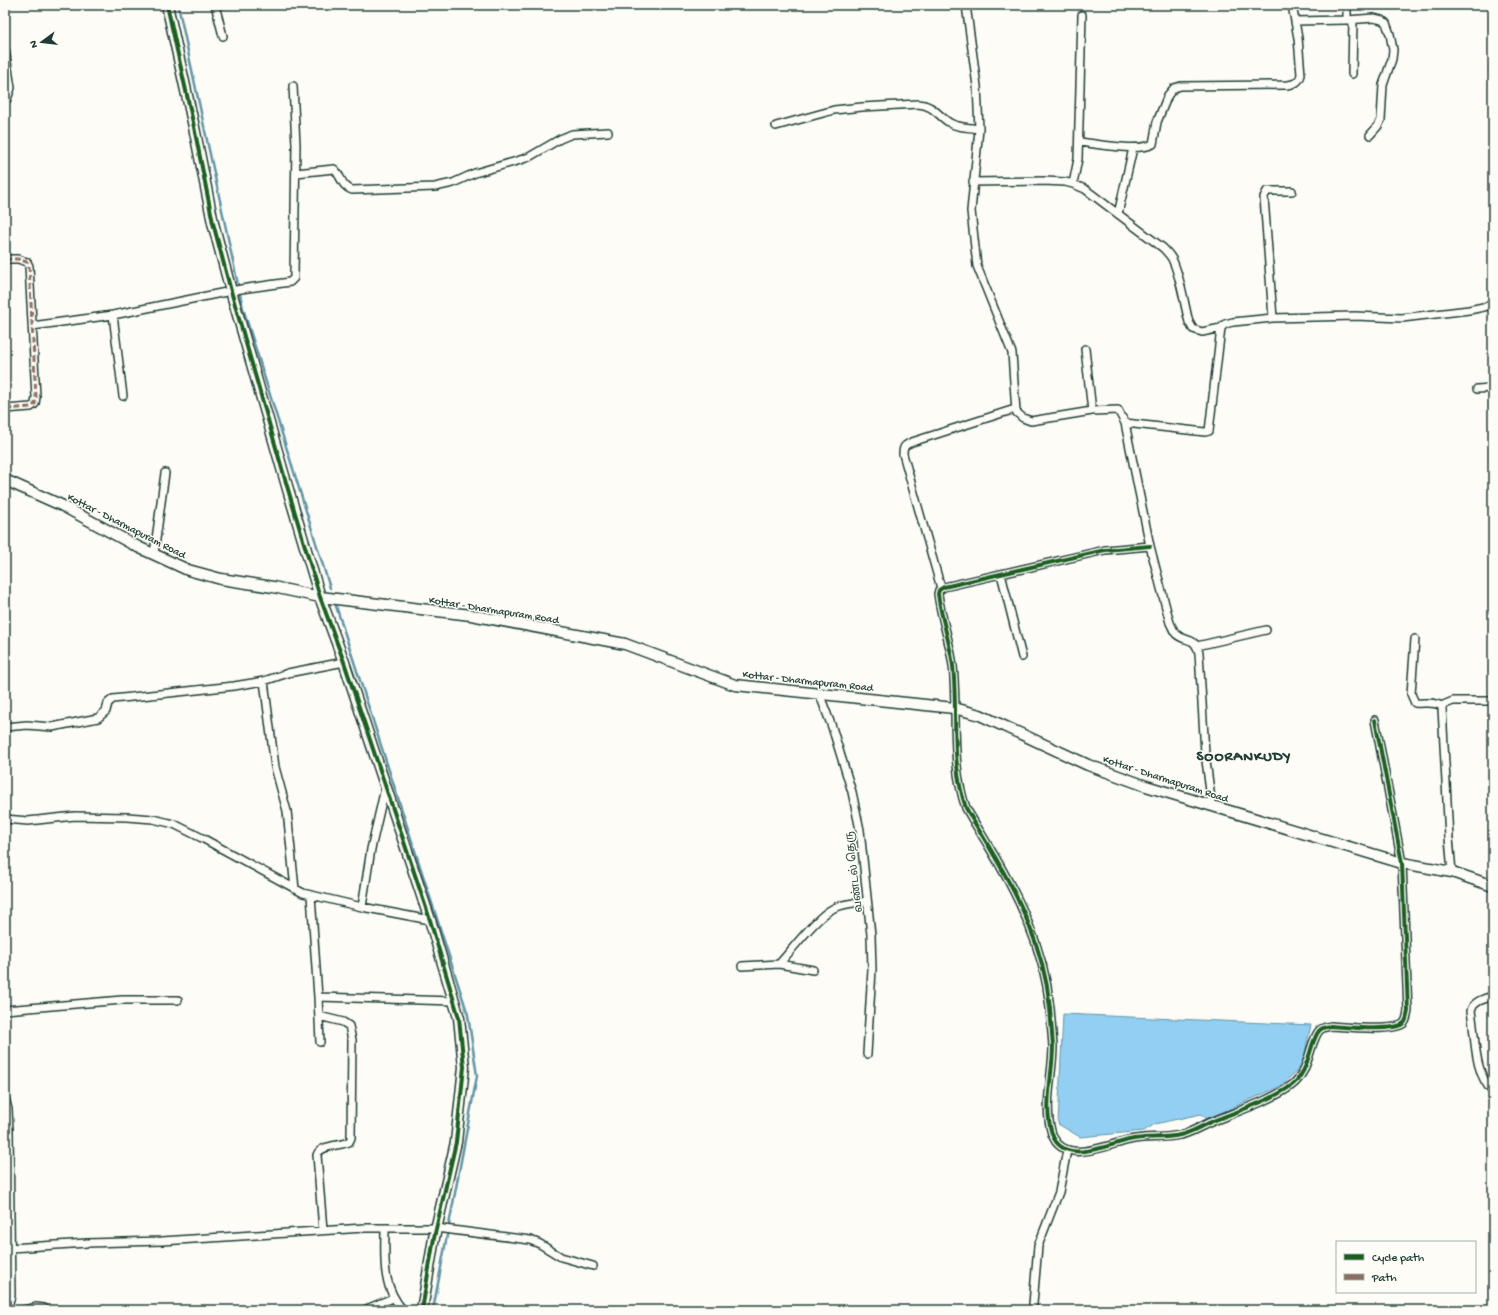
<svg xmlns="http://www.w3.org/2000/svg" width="1498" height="1315" viewBox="0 0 1498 1315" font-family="'Gochi Hand','Noto Sans Tamil',sans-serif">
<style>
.water{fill:#92cff2;stroke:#6495a6}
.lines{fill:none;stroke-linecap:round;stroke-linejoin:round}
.stream{stroke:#6495a6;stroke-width:2.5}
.street-casing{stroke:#1f3d34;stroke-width:10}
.secondary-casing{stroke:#1f3d34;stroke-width:13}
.street{stroke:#fdfcf7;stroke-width:7}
.secondary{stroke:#fdfcf7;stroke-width:10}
.quiet{stroke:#8d6e63;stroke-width:3;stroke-dasharray:6 3;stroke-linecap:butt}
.cycleway-casing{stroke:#fdfcf7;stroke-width:6}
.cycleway{stroke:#1b5e20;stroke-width:4}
.labels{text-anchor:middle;stroke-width:3;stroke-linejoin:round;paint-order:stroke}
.street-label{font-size:11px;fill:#1f3d34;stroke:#fdfcf7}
.district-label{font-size:15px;font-weight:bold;letter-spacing:1px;fill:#1f3d34;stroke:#fdfcf7}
</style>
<rect width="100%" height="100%" fill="#fdfcf7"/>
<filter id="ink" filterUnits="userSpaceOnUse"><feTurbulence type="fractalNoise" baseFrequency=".025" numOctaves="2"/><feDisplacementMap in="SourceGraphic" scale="8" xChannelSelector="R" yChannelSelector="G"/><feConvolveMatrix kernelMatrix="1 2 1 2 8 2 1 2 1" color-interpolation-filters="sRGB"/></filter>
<g filter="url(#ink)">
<path class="water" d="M1063 1014 1311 1025 1302 1066 1281 1086 1207 1119 1201 1114 1155 1124 1144 1131 1080 1137 1058 1124Z"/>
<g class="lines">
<path class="stream" d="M178 5 243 308 330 588
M336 606 468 1015 477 1076 433 1310"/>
<defs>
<path id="street" d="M215 5 223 36
M966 5 977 86 979 129 971 211 977 266 1012 353 1016 412 1023 418 1031 421 1092 411 1118 410 1125 423 1150 546 1170 623C1172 626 1173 631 1176 634 1186 643 1194 635 1199 653L1205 753 1212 806
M1347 20V5
M1295 21 1347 20 1374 18 1382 20 1386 23 1390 34 1393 50 1392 59 1383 85 1381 120 1378 126 1370 135
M5 49 11 88 7 99 5 100
M1352 74 1353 20
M776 126 834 110 862 107 918 104C934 105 938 116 950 123 958 128 970 127 979 129
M1079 142C1097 144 1138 152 1153 144L1157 122 1168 95 1174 88 1181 86 1288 85C1295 84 1299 82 1301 75L1298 38 1292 5
M296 173 334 169C342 176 340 185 352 190L435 187 453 183 475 173 517 161 529 157 560 139 572 134 608 132
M973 182 1043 181 1065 182 1073 184 1085 189 1163 248C1167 252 1171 256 1173 261 1181 279 1184 303 1189 322L1193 329 1202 332 1221 328
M1073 184 1078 159 1082 15
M1118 214 1133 148
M5 259H18L27 262 29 266 36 397 35 404 31 407 5 409
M113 315 123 396
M1273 318 1264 197 1267 191H1292
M32 326 113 315 241 289 290 282 294 278V274L296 145 293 86
M1085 349 1092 411
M1477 389 1493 388
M1125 423 1205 432 1209 431 1221 328 1225 324 1233 322 1273 318 1355 316 1402 318 1469 310 1493 305
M1150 546 1105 550 944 587 939 590 938 594C941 618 950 642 953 666 958 713 950 763 966 808 972 819 979 830 985 840 1017 893 1044 946 1050 1008 1051 1020 1052 1033 1053 1046 1053 1075 1043 1106 1052 1134 1063 1166 1107 1145 1129 1140 1146 1136 1163 1139 1180 1135 1191 1133 1201 1126 1211 1122 1235 1112 1273 1100 1292 1085 1305 1075 1308 1058 1313 1043 1315 1039 1316 1034 1319 1031 1322 1027 1327 1027 1331 1026 1345 1027 1395 1032 1404 1023 1407 1020 1407 1015 1408 1011L1402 863 1375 720
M154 554 165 473
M1001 574 1022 657
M941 588 903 454C903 446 905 445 912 442L1015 409
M1415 639 1411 694 1415 703C1423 704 1434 701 1441 706L1442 708 1449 838 1452 872
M1197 646 1266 630
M264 681 275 767 287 811 295 889
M819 693 832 727 852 792 860 830 871 935 872 969 867 1054
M1441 706 1453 701H1493
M5 727 27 725 52 727 98 718 106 711 108 703 113 699 234 686 264 681 288 673 344 662
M5 819 28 821 75 816 127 817 153 819 174 824 202 838 303 893 362 907 430 920
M311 895 318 997 320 1042
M362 907 371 849 385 788
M779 964C792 950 818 915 834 908 844 903 857 903 867 901
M742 966 779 964 813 970
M1493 996C1484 999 1473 1001 1471 1011 1476 1038 1473 1072 1493 1092
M318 997 454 1001
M5 1010 122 1000H178
M319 1016 343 1022 349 1026 352 1040 351 1138 349 1142C340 1146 320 1145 317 1155L323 1230
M5 1098 8 1109 9 1130 11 1296 8 1306 5 1309
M385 1228C385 1258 381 1286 403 1310
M11 1248 87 1243 162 1241 364 1228H436L530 1240 540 1244 561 1257 593 1266
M1033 1304 1038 1246 1059 1192 1067 1150
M24 1310 36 1307 44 1308 46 1310
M364 1310 393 1298"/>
<path id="secondary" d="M167 5 194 127 213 223 231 291 287 486 320 597 344 662 430 920 459 1018 464 1067 456 1142 434 1238 422 1310
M5 480 63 506 138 547 188 570 221 579 273 587 320 597 471 615 625 644 735 685 954 708 980 715 1088 765 1146 786 1402 863 1452 872 1493 886"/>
</defs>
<use href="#street" class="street-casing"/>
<use href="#secondary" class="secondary-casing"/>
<use href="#street" class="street"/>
<use href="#secondary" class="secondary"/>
<path class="quiet" d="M5 259H18L27 262 29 266 36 397 35 404 31 407 5 409"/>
<defs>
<path id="cycleway" d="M167 5 194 127 213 223 231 291 287 486 320 597 344 662 430 920 459 1018 464 1067 456 1142 434 1238 422 1310
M1150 546 1105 550 944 587 939 590 938 594C941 618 950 642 953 666 958 713 950 763 966 808 972 819 979 830 985 840 1017 893 1044 946 1050 1008 1051 1020 1052 1033 1053 1046 1053 1075 1043 1106 1052 1134 1063 1166 1107 1145 1129 1140 1146 1136 1163 1139 1180 1135 1191 1133 1201 1126 1211 1122 1235 1112 1273 1100 1292 1085 1305 1075 1308 1058 1313 1043 1315 1039 1316 1034 1319 1031 1322 1027 1327 1027 1331 1026 1345 1027 1395 1032 1404 1023 1407 1020 1407 1015 1408 1011L1402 863 1375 720"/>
</defs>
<use href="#cycleway" class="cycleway-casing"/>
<use href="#cycleway" class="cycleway"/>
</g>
</g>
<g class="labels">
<g class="street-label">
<text transform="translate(127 525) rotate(27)" y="4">Kottar - Dharmapuram Road</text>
<text transform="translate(494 609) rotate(9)" y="4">Kottar - Dharmapuram Road</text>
<text transform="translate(808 680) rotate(6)" y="4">Kottar - Dharmapuram Road</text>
<text transform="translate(1166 778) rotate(18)" y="4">Kottar - Dharmapuram Road</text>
<text transform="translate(853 872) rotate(-97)" y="4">வண்டல் தெரு</text>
</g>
<g class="district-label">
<text x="1244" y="760">SOORANKUDY</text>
</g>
</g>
<rect width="1498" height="1315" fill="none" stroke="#fdfcf7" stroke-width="20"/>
<rect x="10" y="10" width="1478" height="1295" fill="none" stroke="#1f3d34" stroke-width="1.5" filter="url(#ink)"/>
<rect x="1336" y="1241" width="140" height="52" fill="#fdfcf7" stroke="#a4b0a9"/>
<rect x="1344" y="1254" width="20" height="6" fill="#1b5e20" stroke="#a4b0a9"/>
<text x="1372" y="1261" font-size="12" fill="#1f3d34">Cycle path</text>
<rect x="1344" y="1274" width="20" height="6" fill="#8d6e63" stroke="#a4b0a9"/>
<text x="1372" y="1281" font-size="12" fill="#1f3d34">Path</text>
<g transform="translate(42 42) rotate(255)" stroke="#fdfcf7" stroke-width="3" paint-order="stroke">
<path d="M0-3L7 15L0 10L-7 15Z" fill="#1f3d34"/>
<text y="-6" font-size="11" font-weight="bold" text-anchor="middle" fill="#1f3d34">N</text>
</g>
</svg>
